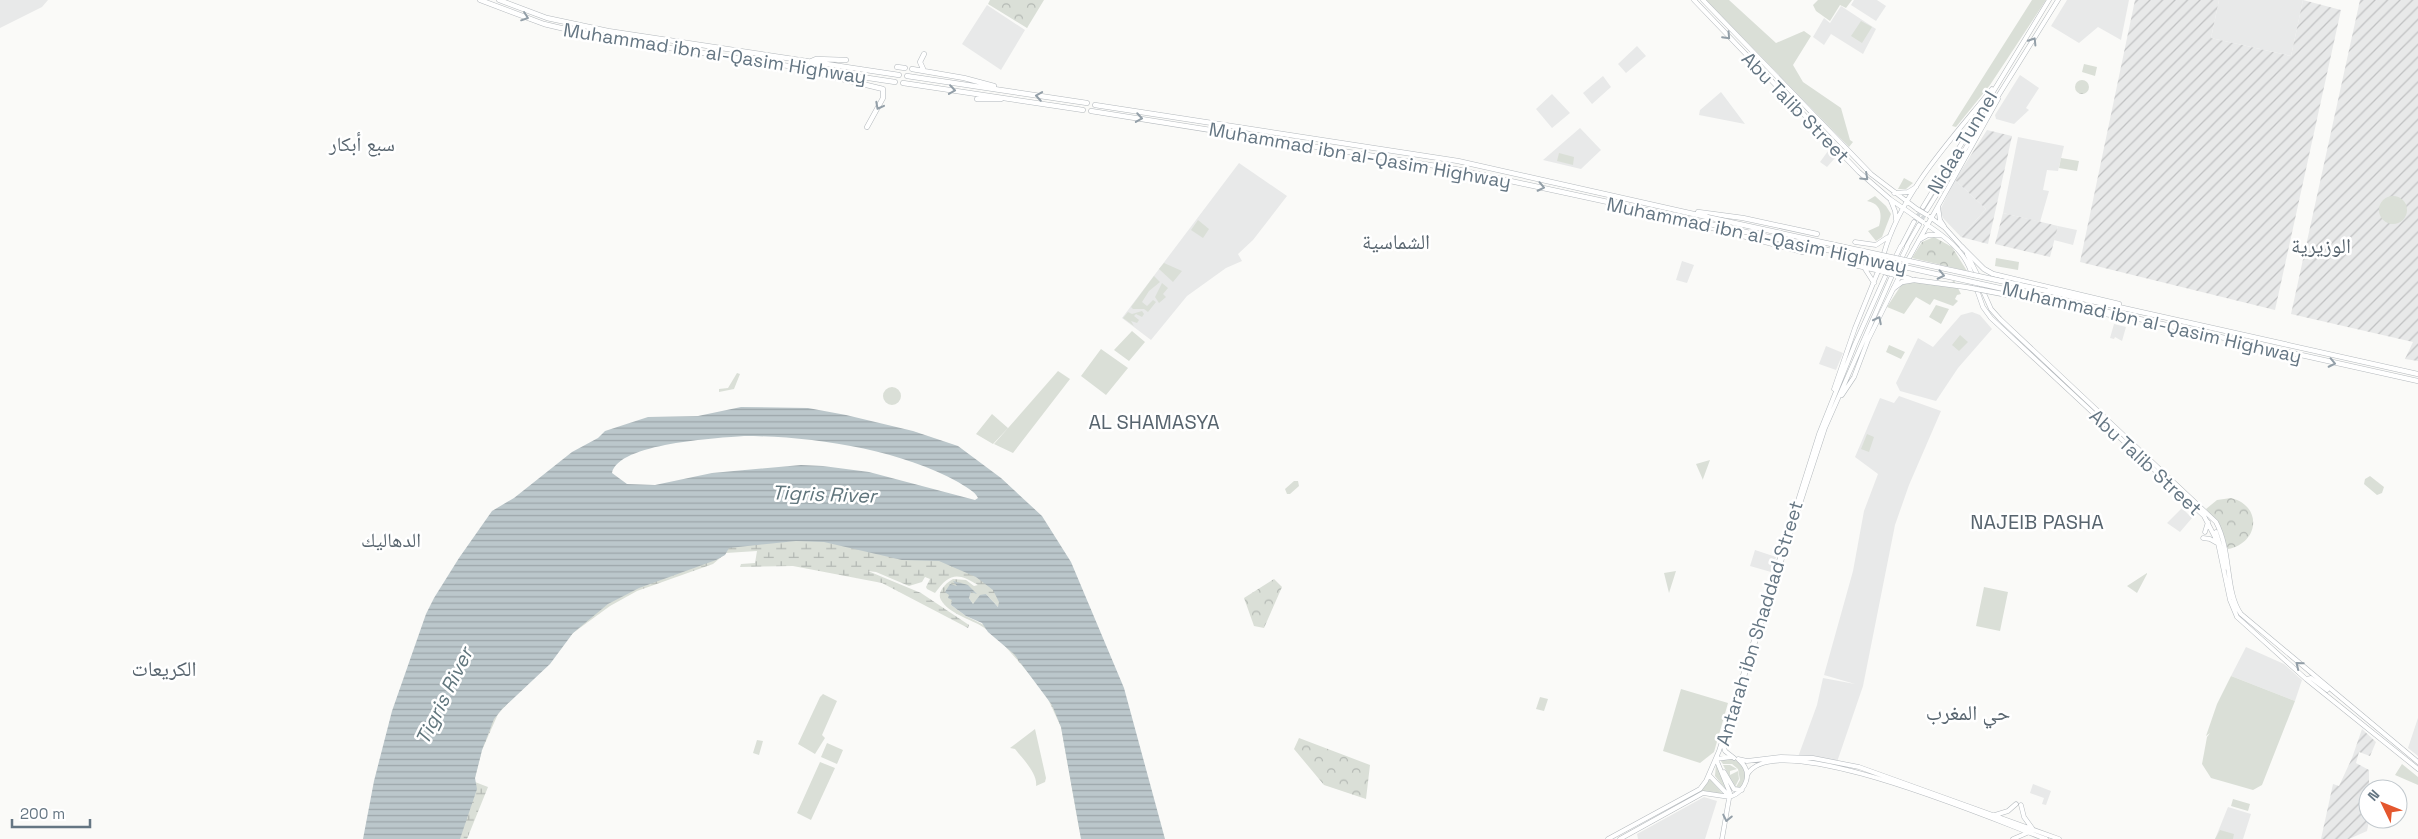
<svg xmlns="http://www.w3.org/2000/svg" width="2418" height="839" viewBox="0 0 2418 839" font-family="'Space Grotesk','Noto Naskh Arabic',sans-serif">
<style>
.built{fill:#e8e9e9}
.industrial{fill:url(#industrial-furrows)}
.green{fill:#dadfd7}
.wetland{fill:url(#wetland-marsh)}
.park{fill:url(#park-crowns)}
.water{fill:url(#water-rules);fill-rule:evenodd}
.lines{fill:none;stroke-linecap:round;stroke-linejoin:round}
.major-tunnel{stroke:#d5d9db;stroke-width:4;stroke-dasharray:4 2;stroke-linecap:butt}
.major-casing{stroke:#b5babe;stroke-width:5}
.highway-casing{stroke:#b4b9bd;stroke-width:5.5}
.major{stroke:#fff;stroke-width:4}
.highway{stroke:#fff;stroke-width:4.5}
.major-bridge-casing{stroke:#b5babe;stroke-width:5;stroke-linecap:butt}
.highway-bridge-casing{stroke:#b4b9bd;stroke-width:5.5;stroke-linecap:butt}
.major-bridge{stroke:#fff;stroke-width:4}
.highway-bridge{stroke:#fff;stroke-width:4.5}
.oneway{stroke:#939fa8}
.labels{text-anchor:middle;stroke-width:5;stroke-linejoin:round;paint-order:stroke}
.street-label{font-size:19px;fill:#657683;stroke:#fff}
.neighbourhood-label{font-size:20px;fill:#57646e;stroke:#fff}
.water-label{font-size:20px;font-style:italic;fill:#60757c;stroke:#fff}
.quarter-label{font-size:21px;fill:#57646e;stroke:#fff}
</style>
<defs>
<pattern id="industrial-furrows" width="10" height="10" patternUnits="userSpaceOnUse" patternTransform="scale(1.25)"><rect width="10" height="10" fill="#e8e9e9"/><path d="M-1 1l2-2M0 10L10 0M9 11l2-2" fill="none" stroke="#c0c1c2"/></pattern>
<pattern id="wetland-marsh" width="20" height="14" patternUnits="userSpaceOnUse" patternTransform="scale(1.25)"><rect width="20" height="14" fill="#dadfd7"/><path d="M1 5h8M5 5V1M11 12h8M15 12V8" fill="none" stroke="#b4b9b4"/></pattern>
<pattern id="park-crowns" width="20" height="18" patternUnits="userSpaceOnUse" patternTransform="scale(1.25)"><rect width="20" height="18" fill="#dadfd7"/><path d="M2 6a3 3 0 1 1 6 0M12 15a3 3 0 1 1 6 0" fill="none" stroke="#b4b9b4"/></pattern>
<pattern id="water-rules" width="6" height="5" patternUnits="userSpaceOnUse" patternTransform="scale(1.25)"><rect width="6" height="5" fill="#bbc7cb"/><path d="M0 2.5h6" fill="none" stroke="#9ca6aa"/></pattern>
</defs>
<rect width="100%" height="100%" fill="#fafaf8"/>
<path class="built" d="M0 0H48L42 7 0 28Z
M1854 0H1877L1886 6 1876 21 1851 5Z
M2067 0H2129L2121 40 2098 27 2079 43 2051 26Z
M2219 0H2303L2291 56 2211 38Z
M987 5 1025 30 1001 70 962 44Z
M1841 6 1876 29 1863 54 1831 34 1824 45 1813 37 1824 18 1830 23Z
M1637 46 1646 56 1626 73 1618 64Z
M2020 75 2039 88 2026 108 2029 110 2014 124 1996 119 1995 115Z
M1603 76 1611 87 1592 104 1583 93Z
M1721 92 1745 124 1699 115 1700 110Z
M1552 94 1570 113 1552 128 1536 109Z
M1580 128 1601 150 1581 169 1543 160Z
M2018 137 2064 146 2058 171 2047 170 2043 190 2049 191 2040 222 2003 213Z
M1828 151 1835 158 1827 167 1820 162Z
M1239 163 1287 196 1253 240 1238 254 1242 261 1226 268 1187 296 1151 340 1122 318Z
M1955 180 1986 209 1961 237 1943 218 1940 210Z
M2058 226 2077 230 2073 245 2054 240Z
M1682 261 1694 265 1687 283 1676 280Z
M1972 312 1980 315 1992 329 1958 368 1936 401 1900 391 1896 383 1918 338 1933 347 1961 315Z
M2114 324 2126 327 2122 341 2115 337 2114 339 2110 338Z
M1826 346 1843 353 1836 370 1819 364Z
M1899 396 1941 411 1909 485 1895 525 1863 686 1837 762 1798 757 1817 705 1823 678 1855 684 1824 675 1853 571 1864 511 1878 474 1855 457 1880 398 1894 403Z
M2182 508 2192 518 2180 532 2167 523Z
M1755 550 1776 557 1771 572 1750 566Z
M2246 647 2284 664 2302 680 2295 701 2231 676Z
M2418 718V756L2408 748Z
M2033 784 2051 791 2046 805 2042 804 2044 798 2030 793Z
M1704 797 1717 801 1705 839H1638L1637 834Z
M2228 807 2251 814 2243 839H2215Z"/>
<path class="industrial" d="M2135 0H2219L2211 38 2291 56 2303 0 2341 10 2275 310 2080 262Z
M2360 0H2418V361L2405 359 2413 342 2291 314Z
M1987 130 2012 136 1988 244 1961 237 1986 209 1955 180Z
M2003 213 2058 226 2050 257 1995 244Z
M2362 729 2376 742 2370 756 2359 752 2356 763 2369 770V821L2367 831 2349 839H2321L2333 784 2339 786 2352 758Z"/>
<path class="green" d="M1706 0H1729L1776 43 1804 31 1811 36 1793 65 1803 82 1841 108 1850 140 1853 142 1849 147Z
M1818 0H1852L1846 8 1840 5 1830 21 1816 11 1813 5Z
M2032 0H2046L1990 85 1956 127 1952 126Z
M1861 21 1872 27 1862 43 1851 36Z
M2084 64 2097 67 2095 76 2082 72Z
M1559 153 1574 157 1573 165 1557 161Z
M2061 158 2079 161 2077 171 2059 168Z
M1904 178 1913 183 1906 189H1898Z
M1875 196 1886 206 1891 214 1882 237 1876 241 1868 231 1879 226C1882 215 1882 204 1867 201Z
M2379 210a14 14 0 1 1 28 0a14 14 0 1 1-28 0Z
M1198 220 1209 229 1203 238 1191 230Z
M1996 258 2019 262 2018 270 1995 266Z
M1164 263 1182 271 1173 282 1159 269Z
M1154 276 1160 282 1149 291 1142 302 1147 306 1153 300 1156 302 1148 312 1144 309H1133L1131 307Z
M1954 280 1961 294 1957 295 1955 299 1958 301 1953 306 1934 299 1930 305 1916 297 1904 314 1887 307 1902 284 1913 282 1949 287Z
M1162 283 1168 288 1163 294 1166 297 1159 303 1155 297Z
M1936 305 1949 309 1941 324 1929 317Z
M1142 311 1144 314 1142 317 1136 314 1134 316 1139 320 1137 323 1131 321 1134 326 1123 318 1128 312 1132 314Z
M1132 331 1145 342 1129 361 1114 350Z
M1960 335 1968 342 1959 351 1952 345Z
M1889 345 1905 352 1901 359 1886 352Z
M1101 349 1128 368 1106 395 1081 376Z
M1058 371 1070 379 1013 453 994 444Z
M737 373 740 374 734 389 719 392V389L728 388Z
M883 396a9 9 0 1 1 18 0a9 9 0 1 1-18 0Z
M992 414 1008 428 993 444 976 434Z
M1867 434 1874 437 1869 452 1861 449Z
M1710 460 1703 479V480L1696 464Z
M2370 476 2384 487 2382 493 2377 495 2364 484 2365 479Z
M1294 481H1298L1299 486 1290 494H1287L1285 489Z
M1676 571 1669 593 1664 573Z
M2147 574 2137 593 2127 586 2147 573Z
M1984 587 2008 592 2000 631 1976 626Z
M2231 676 2295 701 2262 785 2253 790 2211 778 2202 764 2207 737 2210 733 2206 736 2217 704Z
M1681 689 1728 703 1714 752 1700 763 1663 751Z
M823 694 837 701 822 735 825 738 815 754 798 744 820 697Z
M1540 697 1548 699 1544 711 1536 709Z
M1035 729 1046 778 1045 782 1036 786C1038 774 1023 759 1015 749L1010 748Z
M757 740 763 741 759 755 753 753Z
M827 743 843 750 837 764 821 757Z
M1729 758C1748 762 1748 776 1741 790L1736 787 1740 780 1738 769 1732 764H1723L1720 760Z
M820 762 835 768 811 820 797 813Z
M1716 764 1728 790 1727 791 1715 776Z
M2402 764 2418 777V785L2395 775Z
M1723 765H1730L1737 769 1730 771V775L1738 771 1739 779 1735 787Z
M1710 779 1723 794 1701 791Z
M2233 799 2250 804 2248 811 2231 806Z
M2220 830 2234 834 2233 839H2215Z"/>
<path class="wetland" d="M810 537 938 557 978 576 1003 595 1000 609 986 594 973 604 969 598 971 592 976 595 952 585 949 595 953 600 951 605 966 616 990 628 1062 704 1081 839 1061 727 1047 697 1050 696C1026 674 1010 646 983 627 971 619 949 614 941 600 936 592 947 582 953 579L966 580 974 586 978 585C958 572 949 573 935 593L927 589 926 587 930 579 925 577 922 582 909 586 876 572 868 571 921 593 969 625 968 628 882 583 793 566 740 567 741 564 755 563 757 551 726 553 713 564 637 591 610 606 573 633 498 714 482 750 475 778V782L488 787 467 839H453L492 718 567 633 623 593 722 548Z"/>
<path class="park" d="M990 0H1044L1027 28 988 4Z
M2075 87a7 7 0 1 1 14 0a7 7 0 1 1-14 0Z
M1934 237 1952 247 1967 271 1912 258 1922 242Z
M2231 498C2263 506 2259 543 2228 549L2220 527 2206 509 2217 500Z
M1274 579 1282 587 1264 628 1254 626 1244 598Z
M1299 738 1370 765 1366 799 1324 785 1294 749Z"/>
<path class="water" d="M741 407 808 408 846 415 913 431 958 446 1001 478 1042 516 1071 562 1124 688 1165 839H1081L1061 727 1052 705 1014 654 988 632 982 623 966 616 951 605 952 600 948 598 949 595 945 592 950 584 957 586 953 581 968 585 977 594 971 592 969 598 973 604 980 595 986 594 998 607 999 602 993 590 976 577 939 561 902 560 824 542 796 541 729 548 725 555 716 560 639 588 608 604 573 633 550 664 502 709 494 719 482 750 475 778 477 789 460 839H363L374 781 392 711 426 614 434 598 459 558 492 511 514 498 572 452 598 438 605 431 648 417 698 416ZM744 436C810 436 899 449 958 482 964 486 975 491 978 498L975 500 869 472 823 466 801 465 712 473 655 485 627 484 612 473C618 443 718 438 744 436Z"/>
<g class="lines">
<path class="major-tunnel" d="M1914 222 1923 207
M1919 225 1927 210"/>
<defs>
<path id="major" d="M1694 0 1859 172 1890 199 1913 215
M1703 0 1871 174 1917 209
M1894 193 1908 192 1916 187
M1891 201 1895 211 1896 220
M1923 207 2049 0
M1938 207 1940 220 1944 226
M1927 210 2058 0
M1930 217 1945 228 1963 248
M1926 224C1944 236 1964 250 1971 272
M1919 240 1928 235H1941
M1855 242 1876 245 1888 237
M1902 245 1914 222
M1907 246 1919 225
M1884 253C1902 191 1952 139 1992 89
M1967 254 1977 274
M1896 256 1901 246
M1902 257 1907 247
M1909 258 1998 99
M1849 264 1880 271
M1865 269 1874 283
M1888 270 1890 266
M1894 272 1896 268
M1975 285V287
M1982 286V288
M1977 290 1983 307 1991 318 2204 516 2218 543 2230 600 2237 617 2306 679 2418 769
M1983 291 1991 309 2000 319 2216 522C2232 552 2225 592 2241 614L2418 762
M1834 389 1855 328 1881 264
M1842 395 1854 377 1868 340 1903 269
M2205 532 2208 522
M2216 532 2227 568
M2203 538 2210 539 2217 543
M1777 574 1825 428 1891 278
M2306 679 2311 678 2327 690
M1734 758 1725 751 1723 743 1768 602
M1716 759 1730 793 1722 839
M1716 759 1731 757
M1738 759 1747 761 1781 757 1813 758 1859 767 2059 839
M1724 772 1734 789 1742 790
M1709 775 1730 797
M1747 775C1774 724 2001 823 2046 839
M1730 797C1746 791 1754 773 1739 760
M2021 805 2024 817 2032 828
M1995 815 2008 811 2016 804
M1608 839 1700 789 1706 781 1719 751 1819 434 1855 344 1885 277
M1620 839 1703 793 1730 797
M2013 839 2027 833"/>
<path id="highway" d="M480 0 544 24 603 38 895 82
M499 0 547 18 608 31 899 75
M809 62 816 59 846 60
M897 67 905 68
M912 69 964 78 994 86
M924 71 920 62 924 54
M821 74 883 89V98L867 127
M907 76 1087 103
M903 83 1083 110
M977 99H1001
M1095 105 1458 161 1707 217
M1091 111 1455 169 1705 223
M1698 212 1743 218 1817 234
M1694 223 1803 252
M1962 247 1984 269 1993 274 2119 304
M1900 276 1910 279
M1894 288 1902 282 1914 280
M2047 291 2418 374
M2045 298 2418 381
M2044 302 2111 315"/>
</defs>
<use href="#major" class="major-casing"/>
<use href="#highway" class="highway-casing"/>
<use href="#major" class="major"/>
<use href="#highway" class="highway"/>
<defs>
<path id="major-bridge" d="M1917 209 1927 215
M1913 215 1923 222
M1883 272 1895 275"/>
<path id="highway-bridge" d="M1707 217 2047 291
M1705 223 2045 298
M1914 280 1966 287 2044 302"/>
</defs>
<use href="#major-bridge" class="major-bridge-casing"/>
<use href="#highway-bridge" class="highway-bridge-casing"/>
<use href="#major-bridge" class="major-bridge"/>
<use href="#highway-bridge" class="highway-bridge"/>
</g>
<defs><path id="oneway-chevron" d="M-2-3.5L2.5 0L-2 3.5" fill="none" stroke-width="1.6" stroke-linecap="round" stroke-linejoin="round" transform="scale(1.25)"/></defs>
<g class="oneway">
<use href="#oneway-chevron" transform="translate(525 17) rotate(19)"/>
<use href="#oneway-chevron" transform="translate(1727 36) rotate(47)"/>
<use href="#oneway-chevron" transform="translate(2033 41) rotate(-58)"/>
<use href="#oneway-chevron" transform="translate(952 90) rotate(8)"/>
<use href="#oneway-chevron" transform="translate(1039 96) rotate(-171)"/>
<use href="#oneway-chevron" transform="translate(879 106) rotate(118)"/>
<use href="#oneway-chevron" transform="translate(1139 118) rotate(9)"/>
<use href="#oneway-chevron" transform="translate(1865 177) rotate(43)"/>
<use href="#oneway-chevron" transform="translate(1541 187) rotate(12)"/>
<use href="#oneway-chevron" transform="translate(1941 275) rotate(12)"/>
<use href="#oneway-chevron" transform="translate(1878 320) rotate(-63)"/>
<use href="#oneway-chevron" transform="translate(2332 363) rotate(12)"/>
<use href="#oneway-chevron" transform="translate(2299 665) rotate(-141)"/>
<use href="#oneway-chevron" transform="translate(1727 818) rotate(102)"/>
</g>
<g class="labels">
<g class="street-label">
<text transform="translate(715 53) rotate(9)" y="7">Muhammad ibn al-Qasim Highway</text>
<text transform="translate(1796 107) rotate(46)" y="7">Abu Talib Street</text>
<text transform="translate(1962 142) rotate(-59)" y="7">Nidaa Tunnel</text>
<text transform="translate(1360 155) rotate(10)" y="7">Muhammad ibn al-Qasim Highway</text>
<text transform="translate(1757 235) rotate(12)" y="7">Muhammad ibn al-Qasim Highway</text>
<text transform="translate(2152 322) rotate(13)" y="7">Muhammad ibn al-Qasim Highway</text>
<text transform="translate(2146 462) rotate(43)" y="7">Abu Talib Street</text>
<text transform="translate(1759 623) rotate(-73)" y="7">Antarah ibn Shaddad Street</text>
</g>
<g class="neighbourhood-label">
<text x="362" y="151">سبع أبكار</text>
<text x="1154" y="429">AL SHAMASYA</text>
<text x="2037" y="529">NAJEIB PASHA</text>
<text x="391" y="547">الدهاليك</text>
</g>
<g class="water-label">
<text transform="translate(824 494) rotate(2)" y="7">Tigris River</text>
<text transform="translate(444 696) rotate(-64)" y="7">Tigris River</text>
</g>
<g class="quarter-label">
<text x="1396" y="249">الشماسية</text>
<text x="2321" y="253">الوزيرية</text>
<text x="164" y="676">الكريعات</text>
<text x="1968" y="720">حي المغرب</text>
</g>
</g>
<g transform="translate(2383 804) rotate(313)"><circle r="24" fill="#ffffff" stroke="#c1c8cd"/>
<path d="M0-4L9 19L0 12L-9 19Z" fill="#e4572e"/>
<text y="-8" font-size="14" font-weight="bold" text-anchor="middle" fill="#657683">N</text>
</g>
<path d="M12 819v8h78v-8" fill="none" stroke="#657683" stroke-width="2.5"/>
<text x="20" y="819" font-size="15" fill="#657683" stroke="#ffffff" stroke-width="4" paint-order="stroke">200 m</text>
</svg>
